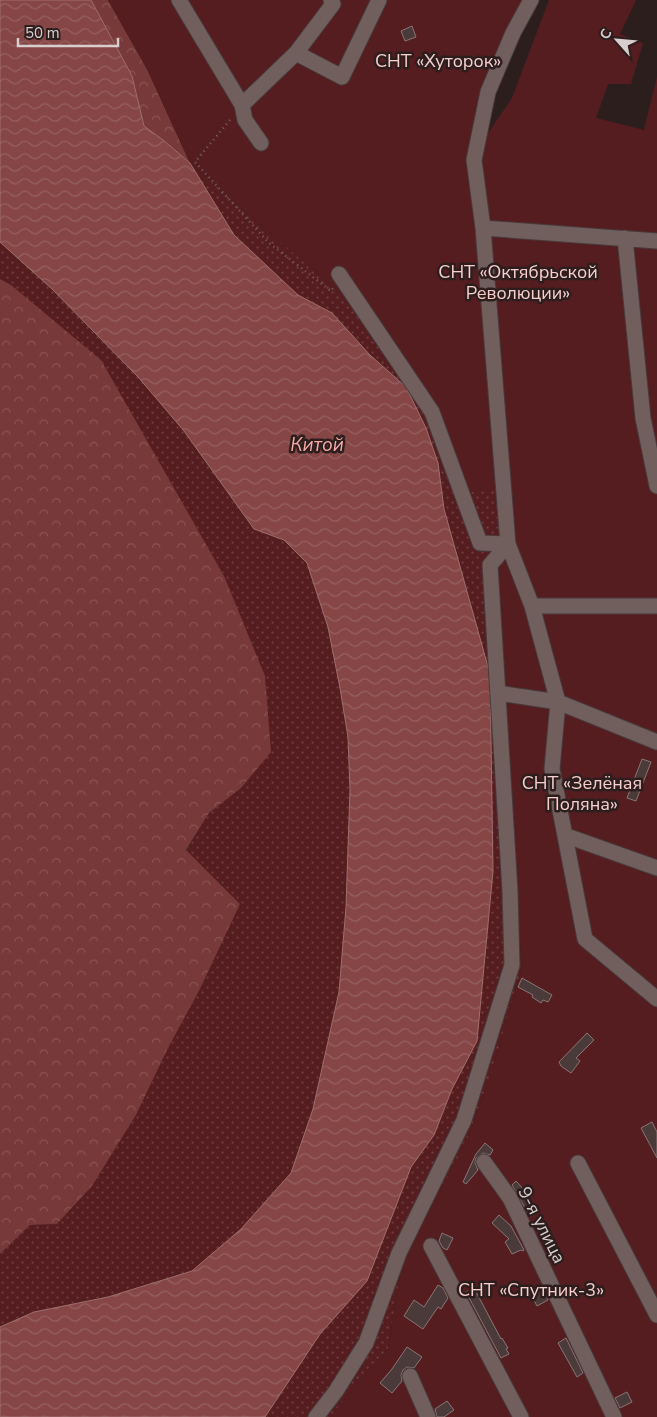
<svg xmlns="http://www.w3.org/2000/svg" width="657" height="1417" viewBox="0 0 657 1417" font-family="'Nunito Sans',sans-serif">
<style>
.grass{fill:url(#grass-dots)}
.forest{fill:url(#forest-crowns)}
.garden{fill:#561d20}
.water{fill:url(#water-waves);stroke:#9f6f6f}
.building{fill:#4a3a39;stroke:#887675}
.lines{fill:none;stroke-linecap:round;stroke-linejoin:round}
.street-casing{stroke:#483b3b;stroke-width:17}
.path{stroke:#726565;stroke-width:2.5;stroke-dasharray:1 4;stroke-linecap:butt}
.street{stroke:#715f5e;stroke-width:15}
.labels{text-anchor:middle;stroke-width:5;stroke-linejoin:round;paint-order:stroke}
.park-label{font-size:18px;fill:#f7cecc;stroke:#2d1e1e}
.street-label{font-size:18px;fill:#d9cece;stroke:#2d1e1e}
.water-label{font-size:19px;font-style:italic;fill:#f8a9a7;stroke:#2d1e1e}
</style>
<defs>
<pattern id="grass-dots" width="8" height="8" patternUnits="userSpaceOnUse" patternTransform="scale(1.25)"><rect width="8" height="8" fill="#561d20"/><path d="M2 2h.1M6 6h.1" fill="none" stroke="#6e3d3f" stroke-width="1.8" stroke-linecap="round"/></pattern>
<pattern id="forest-crowns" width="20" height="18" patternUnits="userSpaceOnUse" patternTransform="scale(1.25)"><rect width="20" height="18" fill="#773939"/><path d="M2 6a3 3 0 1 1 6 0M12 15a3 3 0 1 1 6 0" fill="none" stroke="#8a5454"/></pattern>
<pattern id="water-waves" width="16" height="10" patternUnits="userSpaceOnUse" patternTransform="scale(1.25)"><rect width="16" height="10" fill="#864646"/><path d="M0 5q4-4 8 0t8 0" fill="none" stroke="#966060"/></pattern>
</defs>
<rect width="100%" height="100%" fill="#2d1e1e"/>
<path class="grass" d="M190 163 311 268 389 332 471 491 510 489 499 692 522 968 491 1075 465 1145 406 1254 400 1275 388 1349 330 1417H265L320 1334 367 1281 411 1167 434 1135 452 1089 477 1041 493 871 490 674 444 509 438 463 406 387 370 355 332 313 298 295 234 235Z
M0 242 52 289 139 378 184 431 254 529 284 540 307 563 328 627 340 688 348 737 350 790 346 907 339 992 313 1109 291 1173 241 1229 192 1271 108 1297 34 1312 0 1327V1254L30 1225 57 1224 92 1186 136 1115 168 1048 200 989 240 904 186 851 209 813 241 788 224 576 175 492 11 285 0 279Z"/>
<path class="forest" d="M91 0H108L147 69 190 163 163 140 144 126 132 76Z
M0 279 11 285 101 360 224 576 265 676 271 752 241 788 209 813 186 850 240 904 200 989 168 1048 136 1115 92 1186 57 1224 30 1225 0 1254Z"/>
<path class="garden" d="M108 0H530L468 149 475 152 512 98 549 0H636L620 34 643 43 631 84H608L596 118 644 130 657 77V1417H330L388 1349 400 1275 406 1254 465 1145 491 1075 522 968 499 692 500 570 514 539 510 489 471 492 389 332 311 268 190 163 147 69Z"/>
<path class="water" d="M0 0H91L132 76 144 126 163 140 190 163 234 235 298 295 332 313 370 355 406 387 426 428 438 463 444 509 490 674 493 871 477 1041 452 1089 434 1135 411 1167 367 1281 320 1334 265 1417H0V1327L34 1312 108 1297 192 1271 241 1229 291 1173 313 1109 339 992 346 907 350 790 348 737 340 688 328 627 307 563 284 540 254 529 184 431 139 378 52 289 0 242Z"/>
<path class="building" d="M412 26 416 37 405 41 401 31Z
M642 759 651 762 636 801 627 798Z
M522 978 552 995 548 1002 543 1000 541 1003 532 997 533 995 518 987Z
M587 1033 594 1040 576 1058 580 1061 571 1073 561 1066 559 1062Z
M652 1122 657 1132V1158L641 1128Z
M485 1143 493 1150 490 1155 483 1153 476 1158 475 1163 478 1170 466 1184 463 1182 476 1154Z
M516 1181 524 1190 522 1191 535 1214 530 1217 512 1185Z
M499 1215 511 1226 524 1250 523 1251 521 1250 512 1254 505 1242 509 1239 492 1223Z
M442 1233 453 1238 447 1250 443 1248 439 1241Z
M438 1285 443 1288 448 1298 441 1309 438 1307 423 1329 404 1316 414 1300 424 1307Z
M541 1286 548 1300 537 1306 530 1293Z
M474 1288 501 1339 502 1338 508 1348 506 1349 509 1354 501 1358 466 1292Z
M566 1338 583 1373 577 1377 558 1343Z
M407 1347 422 1357 414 1368 407 1367 403 1370 401 1375 402 1381 392 1393 380 1383 392 1369Z
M627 1392 632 1402 620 1408 615 1398Z
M447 1401 454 1410 444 1417H437L435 1409Z"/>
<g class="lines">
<defs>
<path id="street" d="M179 0 242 105 296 53 333 4 331 0
M531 0 513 33 488 92 474 160 483 228 508 544 532 606 558 702 552 769 585 939 657 999
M296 53 342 77 379 0
M242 105 245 120 261 143
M483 228 657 241
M625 238 643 418 657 486
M339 274 432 412 480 543 508 544
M532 606H657
M498 693 558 702 657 742
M567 836 657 868
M484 1162 510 1198 614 1417
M578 1163 657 1315
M431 1246 521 1417
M410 1376 428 1417
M316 1417 336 1391 366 1343 399 1253 464 1120 512 965 510 891 490 565 508 544"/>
</defs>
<use href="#street" class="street-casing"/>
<path class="path" d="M230 120 195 162 269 243 331 291 333 288"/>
<use href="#street" class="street"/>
</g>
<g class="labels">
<g class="park-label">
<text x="438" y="67">СНТ «Хуторок»</text>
<text x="518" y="278">СНТ «Октябрьской<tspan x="518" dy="21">Революции»</tspan></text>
<text x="582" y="789">СНТ «Зелёная<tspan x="582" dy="21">Поляна»</tspan></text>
<text x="531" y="1296">СНТ «Спутник-3»</text>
</g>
<g class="street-label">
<text transform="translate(542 1225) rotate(63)" y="6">9-я улица</text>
</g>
<g class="water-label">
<text x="317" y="451">Китой</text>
</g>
</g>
<g transform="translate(617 40) rotate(297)" stroke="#2d1e1e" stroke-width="4" paint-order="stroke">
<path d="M0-4L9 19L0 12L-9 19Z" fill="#d9cece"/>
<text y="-8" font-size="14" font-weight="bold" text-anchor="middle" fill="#d9cece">С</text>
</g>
<path d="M18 38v8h100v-8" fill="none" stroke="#d9cece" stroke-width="2.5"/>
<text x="25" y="38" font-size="15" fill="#d9cece" stroke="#2d1e1e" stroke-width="4" paint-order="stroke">50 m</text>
</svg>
